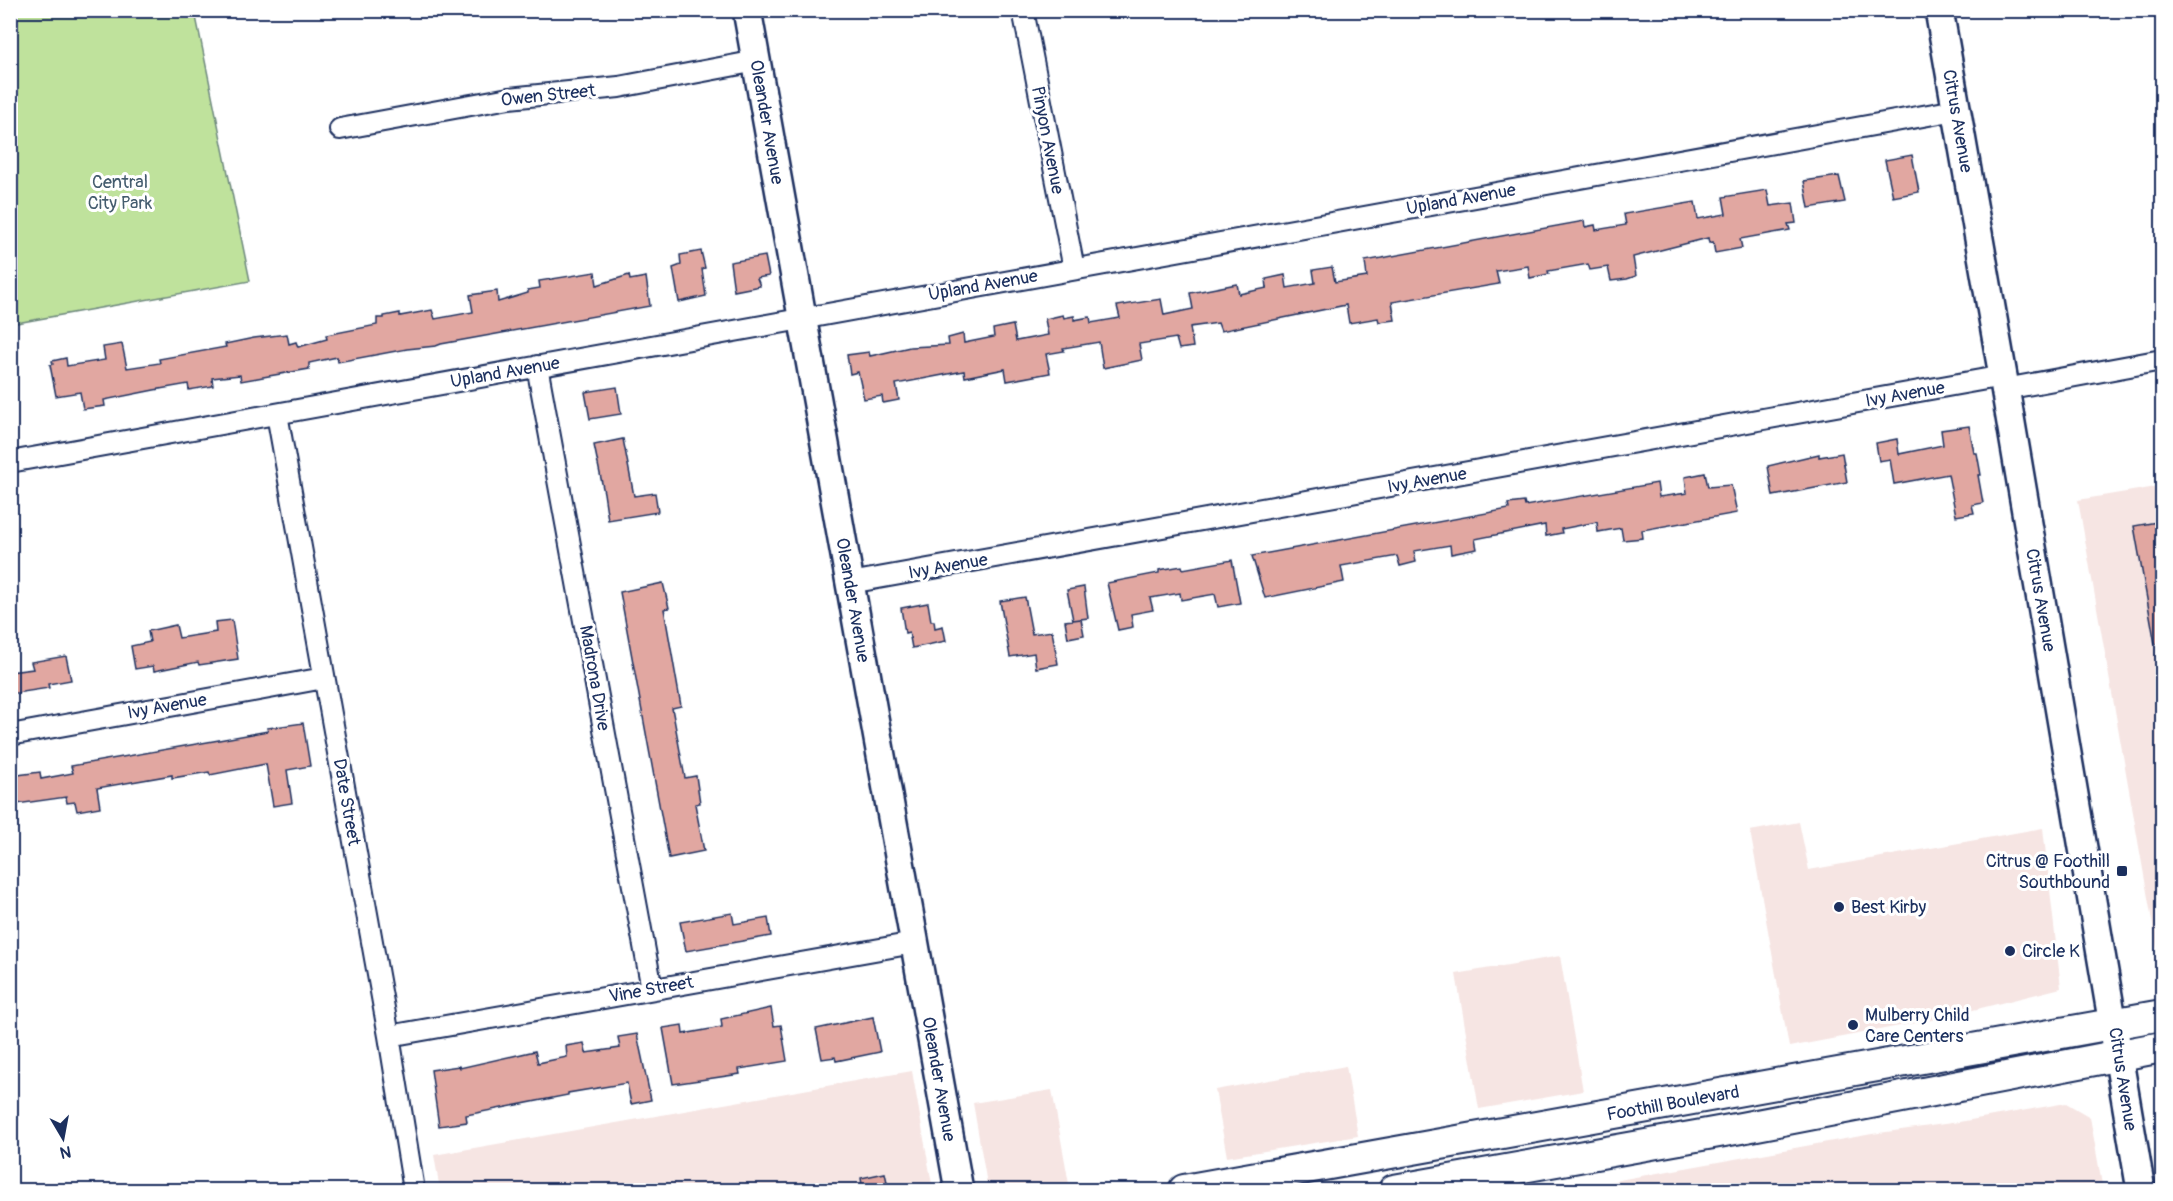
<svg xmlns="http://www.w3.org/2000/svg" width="2173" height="1201" viewBox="0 0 2173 1201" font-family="Pangolin,sans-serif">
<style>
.built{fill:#f6e5e3}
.green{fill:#bfe29c;stroke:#6d887d;stroke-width:1.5}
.building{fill:#e1a7a1;stroke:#1b2f5e;stroke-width:1.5}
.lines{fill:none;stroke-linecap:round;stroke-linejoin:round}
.street-casing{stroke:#1b2f5e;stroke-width:24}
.secondary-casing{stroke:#1b2f5e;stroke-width:32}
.primary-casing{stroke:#1b2f5e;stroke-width:34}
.street{stroke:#fff;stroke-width:20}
.secondary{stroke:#fff;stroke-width:27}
.primary{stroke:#fff;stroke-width:30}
.poi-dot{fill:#1b2f5e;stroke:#fff;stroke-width:2}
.labels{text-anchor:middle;stroke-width:6;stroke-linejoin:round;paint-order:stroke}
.street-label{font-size:18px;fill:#1b2f5e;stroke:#fff}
.park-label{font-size:18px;fill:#445c6e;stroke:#fff}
.poi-label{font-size:18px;fill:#1b2f5e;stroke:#fff;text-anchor:start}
</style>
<rect width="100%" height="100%" fill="#fff"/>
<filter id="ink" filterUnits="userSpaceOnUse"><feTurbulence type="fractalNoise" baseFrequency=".0167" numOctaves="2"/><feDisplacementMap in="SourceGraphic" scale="12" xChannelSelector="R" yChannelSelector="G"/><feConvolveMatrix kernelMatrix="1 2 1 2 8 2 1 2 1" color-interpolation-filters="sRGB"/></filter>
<g filter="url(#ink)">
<path class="built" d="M2162 486V955L2157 949 2078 500Z
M1799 822 1809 870 2043 828 2061 988 1937 1019 1789 1047 1750 831Z
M1560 956 1583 1091 1479 1109 1456 974Z
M1346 1066 1358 1136 1227 1157 1215 1090Z
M912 1071 933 1190H440L434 1155Z
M1052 1090 1069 1184 1030 1190H988L973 1103Z
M2066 1103 2090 1117 2103 1190H1564L1872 1134 1959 1122Z"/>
<path class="green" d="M11 10 202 11 195 12 250 281 11 324Z"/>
<path class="building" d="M1912 155 1919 192 1893 197 1885 160Z
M1839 176 1845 202 1809 208 1804 181Z
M1767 190 1770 206 1793 203 1796 223 1788 224 1790 230 1740 239 1742 248 1715 253 1713 242 1709 243 1708 238 1633 257 1636 276 1627 279 1611 281 1608 267 1590 270 1588 264 1548 271 1549 274 1530 278 1528 266 1496 271 1499 284 1392 302 1395 320 1379 322 1378 318 1349 323 1346 305 1221 331 1218 323 1190 327 1193 347 1179 349 1176 338 1139 344 1142 360 1103 368 1099 342 1063 348 1064 351 1046 354 1050 373 1007 381 1005 369 965 377 964 371 896 384 899 400 883 403 882 396 864 399 858 372 850 374 847 355 869 352 870 356 910 347 949 345 948 338 963 334 964 343 994 337 993 329 1013 325 1016 341 1048 335 1045 319 1063 315 1064 318 1074 316V320L1090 317 1091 323 1120 318 1117 306 1161 299 1164 315 1193 309 1190 293 1237 284 1239 294 1267 288 1266 279 1285 275 1287 288 1315 283 1313 270 1332 267 1335 282 1367 277 1365 261 1584 221 1585 227 1595 225 1596 230 1626 225 1624 214 1695 202 1698 219 1726 214 1723 197Z
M701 251 705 268 702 269 706 296 679 302 673 268 681 265 680 255Z
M765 256 769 276 757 278 760 286 734 291 730 262Z
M595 272 597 285 629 275 630 280 646 277 650 306 441 344 436 346 407 349 338 362 337 357 309 363V369L263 377 241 381 240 375 212 378 213 386 189 390 188 384 154 390 104 400 105 406 83 409 80 392 56 396 50 365 53 364 52 361 66 358 67 366 105 360 103 347 122 344 127 368 160 363 159 359 226 347 225 344 254 338 287 334 289 344 296 342 298 347 327 339 326 335 377 325V318H384V316L400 313V316L432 310 435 319 473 312 470 295 497 291 498 302 528 293V290L540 288 539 281Z
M617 387 621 414 590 419 585 392Z
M1969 426 1974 453H1977L1981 475H1978L1983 503 1972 505 1974 513 1956 516 1948 474 1894 484 1890 459 1879 461 1876 443 1897 439 1899 454 1943 445 1941 430Z
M623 439 634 496 655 493 658 512 608 520 604 493 594 445Z
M1842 453 1847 482 1773 496 1768 466 1819 454V457Z
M1705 473 1708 487 1731 485 1737 513 1642 530 1643 538 1623 540 1621 528 1598 532 1597 522 1561 529 1562 533 1546 536 1545 525 1475 539 1477 549 1451 554 1450 545 1414 551 1416 562 1400 566 1397 556 1341 566 1344 582 1265 598 1252 556 1509 509 1508 504 1524 502 1525 506 1657 483 1659 497 1687 493 1685 477Z
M2163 521V643L2155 644 2134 526Z
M1232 560 1240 603 1218 607 1215 594 1181 600 1180 593 1150 598 1153 610 1131 614 1133 627 1118 630 1107 583 1159 573V570L1182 566 1183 569Z
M663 583 669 608 664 609 681 706 672 708 685 778 696 776 700 803 695 804 704 851 669 858 620 592Z
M1084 587 1088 618 1073 620 1067 590Z
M1025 597 1032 634 1052 631 1058 664 1036 668 1034 653 1010 657 1000 601Z
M928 603 931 621H934L935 628 943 626 946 641 912 648 909 632 905 633 901 608Z
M1081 619 1084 635 1068 638 1065 621Z
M232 620 238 659 199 665 198 662 154 671 153 666 135 669 131 646 150 642 148 631 176 625 179 638 216 632 215 622Z
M66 656 71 680 48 684 49 688 10 694V672L33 669 31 662Z
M303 723 310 766 287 770 292 803 273 806 266 764 210 775 209 772 172 778V775L97 788 100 807 77 811 75 802 67 803 66 797 10 805V776L40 772 41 779 73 773 71 766 219 740 268 731 267 728Z
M732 913 734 924 768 918 771 936 686 951 680 922Z
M771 1008 774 1026 781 1025 787 1061 739 1069 740 1074 673 1084 663 1028 682 1025 683 1034 722 1027 721 1019Z
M873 1017 880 1052 836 1061 835 1057 822 1059 816 1029Z
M637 1034 651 1100 631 1104 627 1083 568 1093V1095L466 1115 467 1122 439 1126 431 1070 459 1066 460 1068 535 1051 538 1063 567 1057 566 1046 584 1043 586 1053 620 1048 618 1037Z
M885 1173 889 1191H863L861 1178Z"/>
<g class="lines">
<defs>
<path id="street" d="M1023 10 1074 269
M340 129 509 98 619 87 757 61
M537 366 652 989
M2005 389 2162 360
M277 414 389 1036 414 1190
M10 462 1956 110
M850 583 2003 376
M10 735 324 678
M389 1036 914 943"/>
<path id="secondary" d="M747 10 959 1190
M1939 10 2003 376 2141 1190"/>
<path id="primary" d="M1184 1190 2162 1015
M1394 1190 1741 1128 2162 1047"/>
</defs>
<use href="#street" class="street-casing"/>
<use href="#secondary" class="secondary-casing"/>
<use href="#primary" class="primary-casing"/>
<use href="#street" class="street"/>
<use href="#secondary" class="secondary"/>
<use href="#primary" class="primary"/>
</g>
</g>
<g class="poi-dot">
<rect x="2116" y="865" width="12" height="12" rx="3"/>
<circle cx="1839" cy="907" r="6"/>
<circle cx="2010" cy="951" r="6"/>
<circle cx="1853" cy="1025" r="6"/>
</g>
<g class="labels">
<g class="street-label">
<text transform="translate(548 95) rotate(-6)" y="6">Owen Street</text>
<text transform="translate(1958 121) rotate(80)" y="6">Citrus Avenue</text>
<text transform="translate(767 122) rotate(80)" y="6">Oleander Avenue</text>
<text transform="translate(1048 140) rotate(79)" y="6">Pinyon Avenue</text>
<text transform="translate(1461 199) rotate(-10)" y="6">Upland Avenue</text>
<text transform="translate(983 285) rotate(-10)" y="6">Upland Avenue</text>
<text transform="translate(505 372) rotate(-10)" y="6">Upland Avenue</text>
<text transform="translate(1905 394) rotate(-10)" y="6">Ivy Avenue</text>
<text transform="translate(1427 480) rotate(-10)" y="6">Ivy Avenue</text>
<text transform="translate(948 566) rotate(-10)" y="6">Ivy Avenue</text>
<text transform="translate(853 600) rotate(80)" y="6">Oleander Avenue</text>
<text transform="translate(2041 600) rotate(80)" y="6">Citrus Avenue</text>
<text transform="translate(595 678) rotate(80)" y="6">Madrona Drive</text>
<text transform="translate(167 706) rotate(-10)" y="6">Ivy Avenue</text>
<text transform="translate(347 802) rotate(80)" y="6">Date Street</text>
<text transform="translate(651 989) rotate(-10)" y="6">Vine Street</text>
<text transform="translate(939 1079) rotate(80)" y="6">Oleander Avenue</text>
<text transform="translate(2123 1079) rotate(81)" y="6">Citrus Avenue</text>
<text transform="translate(1673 1103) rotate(-10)" y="6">Foothill Boulevard</text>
</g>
<g class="park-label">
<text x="120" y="188">Central<tspan x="120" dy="21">City Park</tspan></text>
</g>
<g class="poi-label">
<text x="2110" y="867" text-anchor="end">Citrus @ Foothill<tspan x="2110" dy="21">Southbound</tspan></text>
<text x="1851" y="913">Best Kirby</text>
<text x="2022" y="957">Circle K</text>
<text x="1865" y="1021">Mulberry Child<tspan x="1865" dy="21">Care Centers</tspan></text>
</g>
</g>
<rect width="2173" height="1201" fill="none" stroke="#fff" stroke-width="36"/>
<rect x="18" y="18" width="2137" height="1165" fill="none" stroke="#1b2f5e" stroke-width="2" filter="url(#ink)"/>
<g transform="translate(63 1138) rotate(170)" stroke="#ffffff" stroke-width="4.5" paint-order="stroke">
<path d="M0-4.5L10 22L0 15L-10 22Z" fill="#1b2f5e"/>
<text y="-9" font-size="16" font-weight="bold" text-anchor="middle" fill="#1b2f5e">N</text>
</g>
</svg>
